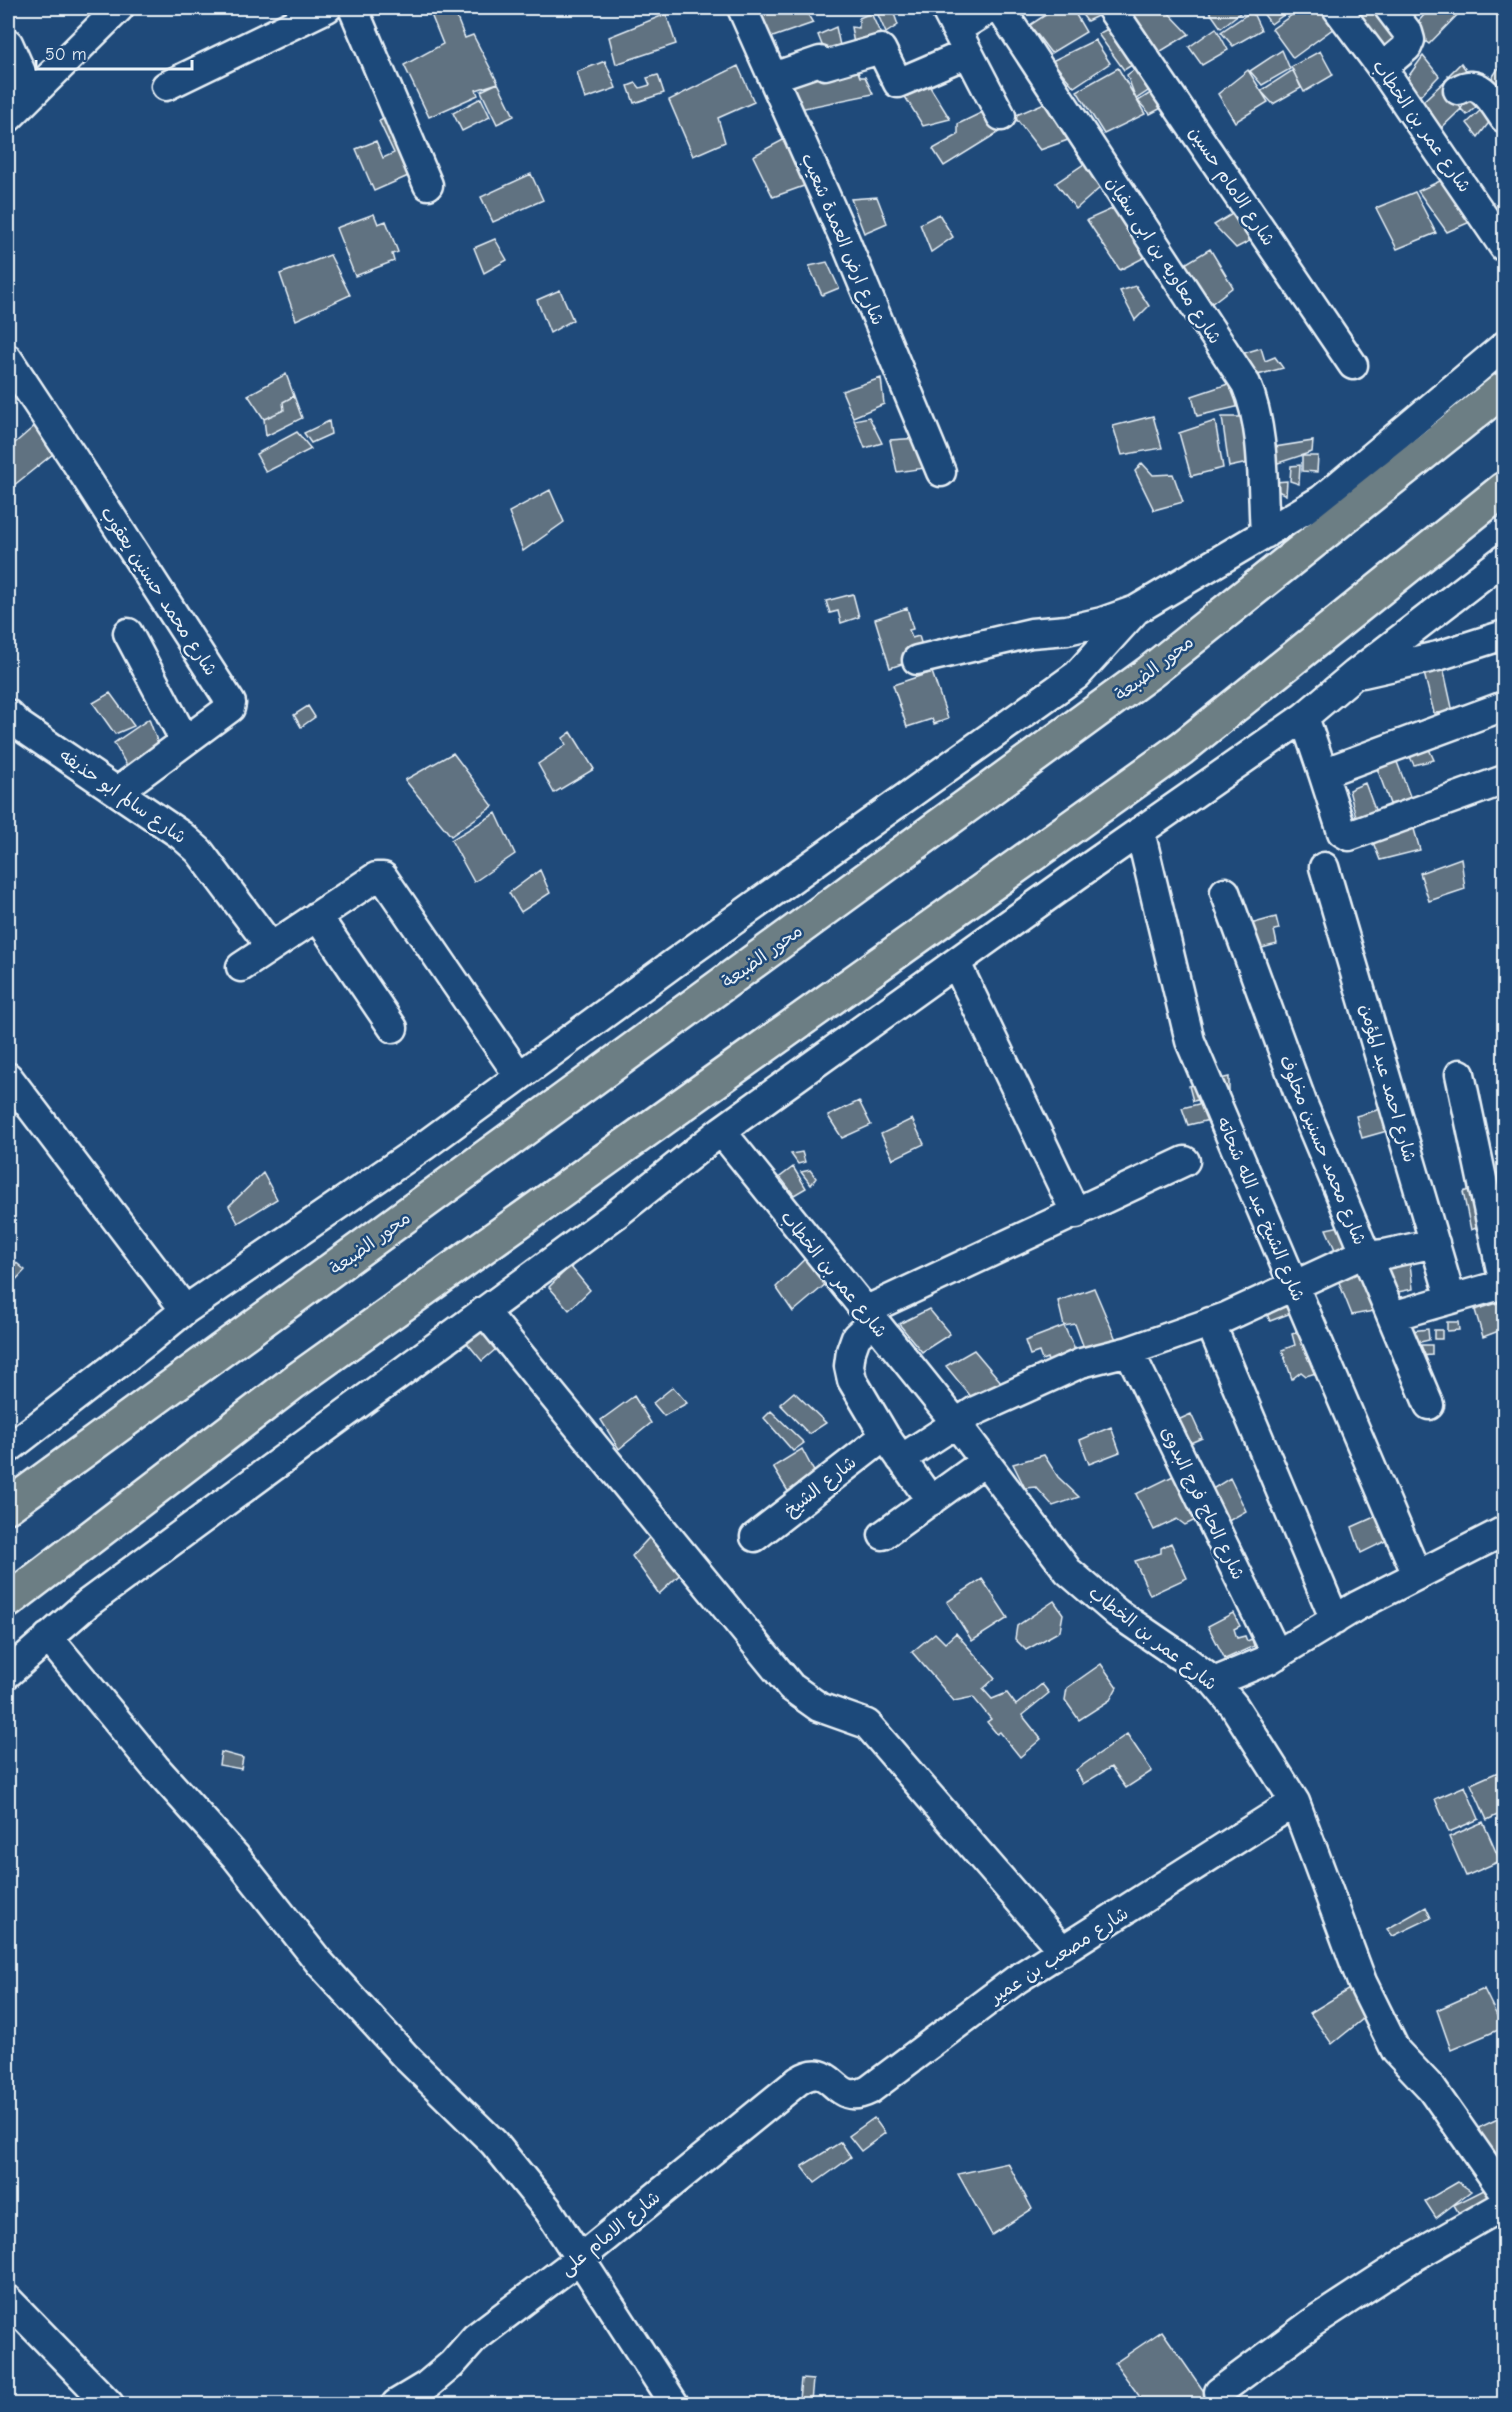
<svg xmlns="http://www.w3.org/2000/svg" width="1512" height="2412" viewBox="0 0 1512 2412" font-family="'Comic Neue','Playpen Sans Arabic',sans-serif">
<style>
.building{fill:#607281;stroke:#e8f1f8;stroke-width:1.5}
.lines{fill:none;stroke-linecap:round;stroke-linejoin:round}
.minor-casing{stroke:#e8f1f8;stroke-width:33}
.highway-casing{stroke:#e8f1f8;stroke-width:38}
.minor{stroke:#1f4a7a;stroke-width:28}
.highway{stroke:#6c7e84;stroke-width:33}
.labels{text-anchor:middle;stroke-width:5;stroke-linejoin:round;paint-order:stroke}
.street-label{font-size:18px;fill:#e8f1f8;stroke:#1f4a7a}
</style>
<rect width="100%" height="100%" fill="#1f4a7a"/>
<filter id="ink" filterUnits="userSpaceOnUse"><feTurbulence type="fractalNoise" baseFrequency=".0167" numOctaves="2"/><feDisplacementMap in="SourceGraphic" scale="12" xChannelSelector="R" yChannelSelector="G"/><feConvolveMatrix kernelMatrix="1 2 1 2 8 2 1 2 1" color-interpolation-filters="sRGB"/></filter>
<g filter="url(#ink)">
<path class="building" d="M443 8H453L465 38 473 35 498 83 476 90 478 95 429 117 404 65 443 44 430 12Z
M771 8H804L813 23 767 39 756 15Z
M875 8H892L898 25 886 33Z
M916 8H941V9L920 16Z
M1056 8H1072L1086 32 1051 53 1030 25Z
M1077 8H1108L1110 10 1087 21Z
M1142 8H1164L1189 34 1153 56 1126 14Z
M1207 8H1246L1221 28Z
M1259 8H1293L1271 24Z
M1302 8H1325L1338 25 1293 58 1272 29Z
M1355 8H1382L1404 35 1387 49Z
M1430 8H1464L1429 44 1411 30Z
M1252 11 1261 30 1233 46 1221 32Z
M871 13 881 35 854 44 851 27 859 28V18Z
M666 14 676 44 616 64 609 37Z
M1117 24 1140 60 1124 70 1098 34Z
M836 27 842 55 828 60 818 35Z
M1216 28 1228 50 1202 65 1189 47Z
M1095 40 1110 63 1074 87 1052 61Z
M1282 50 1290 69 1262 85 1250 71Z
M1320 51 1333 75 1304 92 1291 67Z
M1423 56 1439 76 1416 100 1403 84Z
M605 61 616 88 585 99 577 72Z
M1143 63 1157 85 1136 99 1127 75Z
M1461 63 1470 76 1454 89 1448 76Z
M1502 63 1504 65V87L1493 102 1483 91Z
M738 66 754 102 718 118 725 142 693 156 669 100Z
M856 66 860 77H865L873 94 795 110 783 74Z
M1118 68 1145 114 1104 134 1077 91Z
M1248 70 1268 102 1235 122 1218 94Z
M1293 70 1301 88 1273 104 1261 91Z
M658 75 664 93 634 103 628 86 636 83 640 88 650 85 647 78Z
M1446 80 1461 109 1436 133 1419 105Z
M927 82 950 119 923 126 904 95Z
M498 83 514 116 497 124 481 91Z
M1160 87 1171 103 1150 114 1138 101Z
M481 98 490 117 462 131 453 113Z
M1056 98 1079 136 1040 150 1014 116Z
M1467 98 1476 107 1467 115 1461 109Z
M1485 106 1491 120 1478 137 1467 123Z
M985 111 1002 130 944 166 933 149 958 135V124Z
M390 116 415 173 374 191 356 149 376 141 383 158 394 153 379 121Z
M804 129 829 177 773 197 753 156Z
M1090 160 1111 178 1076 209 1056 183Z
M531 174 543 200 493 222 481 197Z
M1451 176 1477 219 1447 232 1418 191Z
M1415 192 1436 233 1397 249 1376 208Z
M877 197 887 223 864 233 851 199Z
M1121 205 1153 253 1120 270 1087 220Z
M1242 208 1261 235 1236 248 1214 225Z
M374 214 378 224 386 221 398 252 392 254 394 261 355 276 336 228Z
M939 214 953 237 931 252 920 224Z
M495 239 507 260 484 273 474 248Z
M1210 249 1233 287 1207 307 1180 267Z
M330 255 350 295 296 320 280 274Z
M827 262 839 288 822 295 809 266Z
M1136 286 1149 306 1135 320 1120 291Z
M560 290 573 320 550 333 537 300Z
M1261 348 1265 361 1275 357 1283 368 1254 376 1244 353Z
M286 374 294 396 283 402 284 410 264 419 248 395Z
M881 378 884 404 853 417 842 391Z
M1243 379 1249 404 1197 416 1192 396Z
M294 396 302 418 266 436 264 419 284 410 283 402Z
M51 412 69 441 8 490V449Z
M1153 416 1162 448 1122 455 1113 426Z
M869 417 882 443 865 448 854 420Z
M1222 417H1250L1257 461 1229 467Z
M329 421 331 434 311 443 304 433Z
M1215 421 1223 468 1191 476 1179 433Z
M297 432 311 449 266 472 256 454Z
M919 438 932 467 897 472 890 440Z
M1313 441 1312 452 1275 464V447Z
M1302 456H1318L1317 472 1302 471Z
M1142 463 1153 475 1173 474 1183 502 1154 510 1135 471Z
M1300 465 1299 484 1290 481 1291 466Z
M1287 481 1286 495 1276 490 1275 482Z
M550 490 564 522 523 551 509 512Z
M853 594 859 617 841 623 838 611 830 613 826 601Z
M907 608 913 629 909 630 912 638 919 636 925 656 890 668 875 619Z
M1441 658 1453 712 1434 713 1422 665Z
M932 672 948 719 934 724 932 719 907 727 893 685Z
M110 693 134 726 115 734 93 703Z
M308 706 315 717 301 727 294 715Z
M149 719 160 749 130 771 114 743Z
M571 732 594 769 554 793 538 764 566 745 563 738Z
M1423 736 1434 760 1414 765 1403 743Z
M453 753 493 806 451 836 405 780Z
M1397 762 1411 799 1390 804 1377 768Z
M1365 783 1377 815 1357 821 1349 790Z
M496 813 515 854 474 882 451 840Z
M1410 815 1420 850 1380 860 1368 830Z
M1461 858 1465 889 1429 901 1420 873Z
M540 870 550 893 521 912 509 893Z
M1276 917 1279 929 1274 930 1277 944 1254 950 1247 925Z
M1229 1077V1093L1193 1101 1189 1086Z
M1215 1100 1222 1117 1188 1125 1182 1108Z
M859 1101 871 1125 842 1138 828 1116Z
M1388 1107 1394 1129 1362 1138 1356 1116Z
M912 1119 924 1144 893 1159 881 1134Z
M802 1152 805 1162 798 1164 791 1154Z
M793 1167 806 1188 794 1195 780 1177Z
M810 1170 816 1178 811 1185 801 1172Z
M263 1173 277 1199 238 1223 229 1206Z
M1480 1186 1488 1223 1471 1230 1463 1192Z
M1359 1222 1368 1240 1337 1254 1326 1229Z
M815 1249 834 1277 793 1312 776 1287Z
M1409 1256 1413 1289 1383 1295 1379 1310 1352 1315 1333 1267Z
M13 1260 25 1270 8 1288V1264Z
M570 1266 590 1290 569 1310 549 1287Z
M1094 1288 1120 1349 1089 1361 1075 1324 1064 1326 1058 1301Z
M1293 1295 1299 1310 1270 1321 1264 1307Z
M1504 1301V1329L1483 1337 1475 1310Z
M929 1309 950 1334 922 1352 899 1324Z
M484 1320 503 1343 482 1361 463 1338Z
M1447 1322H1458L1459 1330 1447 1331Z
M1064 1326 1081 1363 1052 1373 1047 1358 1042 1360 1039 1352 1030 1355 1025 1341Z
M1307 1329 1329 1369 1306 1376 1301 1372 1292 1379 1282 1350 1295 1345 1292 1334Z
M1428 1329 1429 1340 1412 1344 1411 1331Z
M1434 1330H1442V1339H1434Z
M1502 1344H1504V1372Z
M1420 1345H1432V1355L1419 1356Z
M974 1350 1007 1389 977 1404 946 1366Z
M673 1387 687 1403 664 1416 653 1403Z
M794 1392 826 1423 809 1434 780 1404Z
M634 1396 651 1423 619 1449 601 1420Z
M771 1411 804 1443 793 1451 764 1418Z
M1191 1414 1202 1438 1188 1444 1178 1420Z
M1111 1427 1120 1452 1089 1464 1080 1440Z
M802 1449 819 1481 792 1498 773 1467Z
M1044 1455 1058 1477 1079 1497 1053 1506 1036 1487 1025 1488 1013 1464Z
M1179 1473 1200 1518 1185 1525 1177 1519 1154 1530 1136 1494Z
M1230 1478 1246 1511 1225 1523 1206 1493Z
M1390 1510 1400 1534 1361 1553 1352 1527Z
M659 1527 690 1565 659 1594 632 1556Z
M1171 1543 1187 1578 1150 1595 1135 1561 1161 1553V1548Z
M982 1579 1008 1618 972 1641 947 1602Z
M1054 1601 1063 1614 1060 1631 1026 1650 1015 1639 1017 1626Z
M1233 1613 1240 1626 1234 1629 1237 1638 1245 1636 1247 1641 1252 1639 1254 1646 1225 1659 1208 1626Z
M935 1633 945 1643 956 1633 995 1678 983 1689 992 1699 1007 1693 1016 1705 1042 1684 1049 1693 1022 1715 1041 1739 1020 1757 1000 1732 997 1734 987 1722 991 1719 973 1697 954 1701 912 1652Z
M1101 1664 1117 1687 1110 1700 1079 1720 1065 1700 1067 1688Z
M1127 1734 1152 1771 1126 1788 1111 1767 1083 1784 1076 1770Z
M221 1752 243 1758 241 1769 219 1765Z
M1498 1772 1504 1786V1812L1487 1820 1471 1784Z
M1465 1786 1479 1819 1449 1832 1435 1799Z
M1483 1822 1500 1861 1466 1876 1449 1837Z
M1426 1907 1431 1918 1393 1936 1387 1929Z
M1354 1986 1369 2014 1332 2044 1310 2013Z
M1484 1989 1503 2028 1451 2050 1437 2010Z
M1504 2116V2181L1472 2131Z
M874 2118 885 2133 861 2151 849 2136Z
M841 2142 851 2157 815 2183 802 2166Z
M1008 2163 1032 2209 992 2235 958 2174Z
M1458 2182 1471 2191 1436 2218 1425 2201Z
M1486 2189 1494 2201 1463 2220 1454 2205Z
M1162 2331 1207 2396 1193 2404H1145L1115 2363Z
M801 2379 813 2380 811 2401 799 2399Z"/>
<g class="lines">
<defs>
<path id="minor" d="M353 8 428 185
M742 8 844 238 941 472
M945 8 1001 116
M1000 8 1246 384C1265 428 1262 486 1265 534
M1111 8 1353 365
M1337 8 1382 68 1504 247
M957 29 991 8
M8 43 31 95
M1382 68 1407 47 1410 40 1408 33 1389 8
M773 77 820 61 825 65 881 49 898 83 968 53
M166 86 327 8
M1458 90C1480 76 1493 102 1504 118
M8 118 119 8
M8 359 72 456 231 703 230 708 118 791
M128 633 185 741
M917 660 1031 633 1067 630 1102 622 1136 610 1321 500 1504 346
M1363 673 1438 656 1504 635
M8 714 19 725 181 835 199 851 271 947
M1304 717 1323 773 1504 706
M1323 773 1342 832 1349 836 1504 780
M1140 831 1190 1041 1417 1575
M1324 867 1451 1299
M1225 892 1303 1105 1429 1405
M317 916 393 1028
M956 963 1076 1214
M241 967 376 877H383L519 1076
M1460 1074 1504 1284
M8 1077 185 1310
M721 1131 956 1423 1068 1571 1117 1613 1183 1658 1214 1682 1234 1706 1295 1802 1362 1982 1396 2051 1432 2089 1504 2192
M484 1311 791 1687 819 1707 867 1724 1063 1951
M865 1311 1185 1161
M1392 1316 1504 1284
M873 1321 856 1337 851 1351 849 1366 852 1380 885 1436 931 1501
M1210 1322 1335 1620
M1129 1351 1277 1655
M8 1449 146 1342 185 1310 424 1146 674 963 1077 675 1136 610
M901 1459 975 1411 1081 1363 1129 1351 1226 1317 1356 1257 1385 1254 1435 1243
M883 1535 984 1462
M755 1537 885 1436
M48 1637 155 1767 236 1857 319 1962 404 2055 494 2143 549 2211 674 2404
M8 1673 88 1603 615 1215 721 1131 1076 876 1304 717 1355 674 1504 559
M1214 1682 1270 1659 1357 1606 1504 1531
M8 2300 109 2404
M1219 2392 1312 2323 1410 2259 1504 2205
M396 2404 426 2386 452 2364 475 2338 579 2259 798 2081C835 2057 832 2109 869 2090L1017 1979 1295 1802"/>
<path id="highway" d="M8 1506 1150 672 1504 389
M8 1601 294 1382 1182 748 1504 489"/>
</defs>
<use href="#minor" class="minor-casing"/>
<use href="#highway" class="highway-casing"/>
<use href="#minor" class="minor"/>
<use href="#highway" class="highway"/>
</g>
</g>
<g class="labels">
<g class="street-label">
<text transform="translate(1422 126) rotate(55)" y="6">شارع عمر بن الخطاب</text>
<text transform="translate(1232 186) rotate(56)" y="6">شارع الامام حسين</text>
<text transform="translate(843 239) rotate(67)" y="6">شارع ارض العمدة شعيب</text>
<text transform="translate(1164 260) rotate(57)" y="6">شارع معاويه بن ابى سفيان</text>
<text transform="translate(159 591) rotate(57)" y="6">شارع محمد حسنين يعقوب</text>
<text transform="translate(1154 668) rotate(-38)" y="6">محور الضبعة</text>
<text transform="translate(123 796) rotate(35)" y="6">شارع سالم ابو حذيفه</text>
<text transform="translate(762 956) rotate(-36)" y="6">محور الضبعة</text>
<text transform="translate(1388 1083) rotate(74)" y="6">شارع احمد عبد المؤمن</text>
<text transform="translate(1323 1150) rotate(68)" y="6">شارع محمد حسنين مخلوف</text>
<text transform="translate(1261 1209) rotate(67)" y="6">شارع الشيخ عبد الله شحاته</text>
<text transform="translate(370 1243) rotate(-36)" y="6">محور الضبعة</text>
<text transform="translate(834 1274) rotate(51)" y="6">شارع عمر بن الخطاب</text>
<text transform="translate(820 1486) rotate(-38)" y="6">شارع الشيخ</text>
<text transform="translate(1203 1503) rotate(64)" y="6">شارع الحاج فرج البدوى</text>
<text transform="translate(1153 1638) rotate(38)" y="6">شارع عمر بن الخطاب</text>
<text transform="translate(1059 1955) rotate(-33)" y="6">شارع مصعب بن عمير</text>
<text transform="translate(610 2233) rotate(-39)" y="6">شارع الامام على</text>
</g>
</g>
<rect width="1512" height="2412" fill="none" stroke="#1f4a7a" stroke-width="30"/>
<rect x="15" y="15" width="1482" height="2382" fill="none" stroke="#e8f1f8" stroke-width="2" filter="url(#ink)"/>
<path d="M36 60v9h156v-9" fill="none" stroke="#e8f1f8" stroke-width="3"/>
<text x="45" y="60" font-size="18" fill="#e8f1f8" stroke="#1f4a7a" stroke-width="4.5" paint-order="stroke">50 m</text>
</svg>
